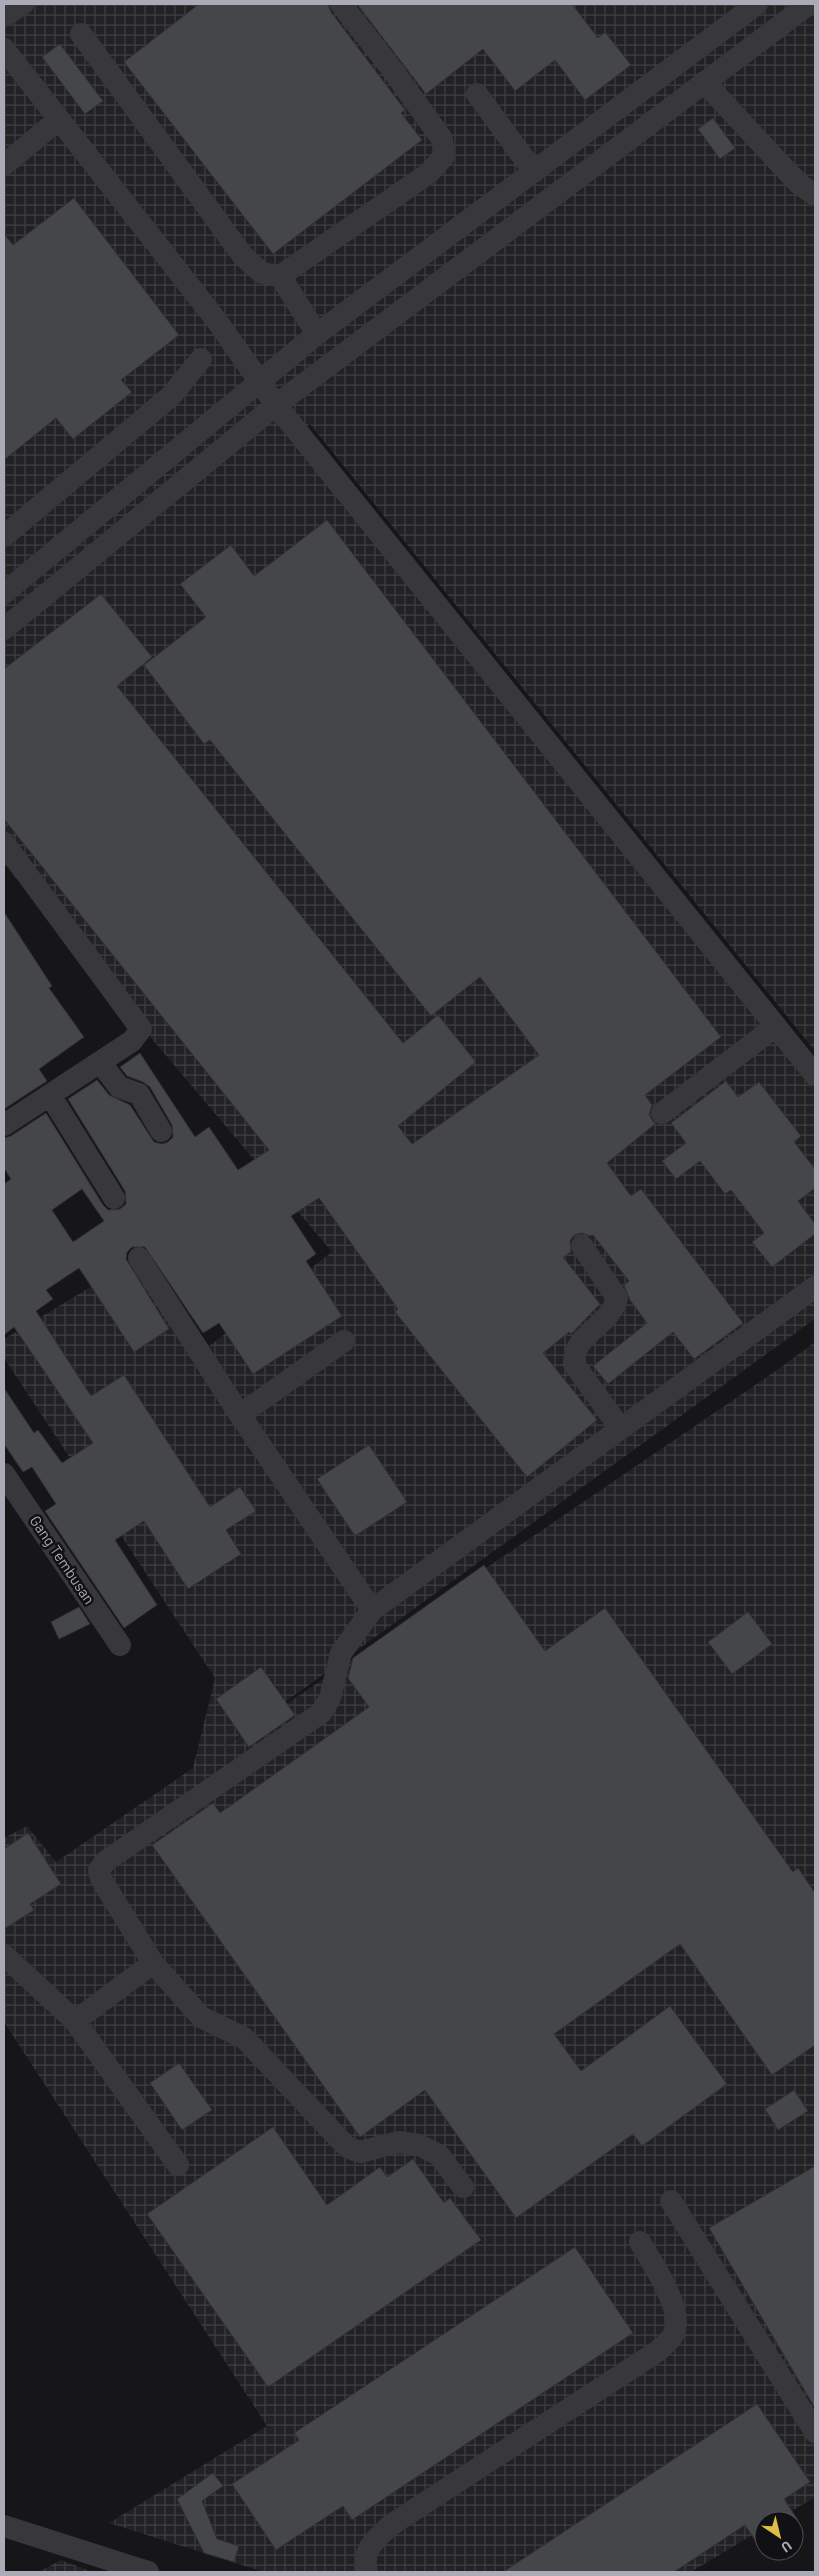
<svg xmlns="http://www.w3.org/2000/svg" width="819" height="2576" viewBox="0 0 819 2576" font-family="Barlow,sans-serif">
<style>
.industrial{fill:url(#industrial-grid)}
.building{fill:#45464a;stroke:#303033;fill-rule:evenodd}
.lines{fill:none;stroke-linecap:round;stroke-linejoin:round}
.minor{stroke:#37373c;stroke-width:22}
.labels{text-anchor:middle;stroke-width:5;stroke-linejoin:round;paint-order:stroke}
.street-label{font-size:15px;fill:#a9abb6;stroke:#111012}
</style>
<defs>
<pattern id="industrial-grid" width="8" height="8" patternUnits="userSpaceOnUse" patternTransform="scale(1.25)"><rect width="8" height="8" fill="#222224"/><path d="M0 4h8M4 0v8" fill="none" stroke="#3f3f42"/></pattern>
</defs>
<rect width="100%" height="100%" fill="#161517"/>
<path class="industrial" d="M4 4H815V1051L310 424 290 439 815 1085V1319L216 1752 780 1368 815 1342V2497L775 2521H764V2528L691 2572H264L109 2523 267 2426 4 2022V1838L27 1826 56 1862 193 1768 215 1678 4 1358V1339L139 1258 209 1346 332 1252 4 864Z
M61 2560 93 2572H38Z"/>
<path class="building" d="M199 4H328L331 12 405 110 401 113 422 140 273 254 124 62Z
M357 4H572L598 38 605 32 631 65 585 100 555 60 515 91 483 49 426 94Z
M60 44 103 101 85 114 42 57Z
M713 118 735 148 720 159 698 129Z
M74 198 179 335 121 380 132 392 73 439 56 418 4 460V234L13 245Z
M327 520 721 1037 645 1095 652 1105 649 1115 655 1124 607 1163 631 1196 641 1189 743 1323 694 1359 673 1332 608 1384 593 1366 647 1323 630 1300 624 1285 629 1281 593 1235 590 1236 582 1233 574 1235 570 1241 571 1252 563 1257 600 1304 571 1334 569 1332 543 1353 597 1420 527 1477 395 1312 398 1309 319 1198 291 1216 316 1254 306 1261 342 1316 253 1374 219 1323 203 1333 145 1247H132L127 1252 126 1259 169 1329 134 1352 79 1268 46 1290 53 1299 36 1311 91 1396 124 1375 210 1507 240 1487 256 1511 226 1530 241 1554 188 1589 144 1521 115 1540 157 1605 124 1628 45 1511 56 1504 32 1467 23 1472 4 1444V1388L34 1433 38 1430 62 1463 93 1443 14 1327 4 1335V1184L11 1179 4 1168V1138L11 1136 46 1113 103 1205 108 1210 120 1209 126 1204 125 1191 68 1099 97 1080 109 1095 130 1105 154 1142 162 1144 168 1142 173 1137 172 1125 150 1087 143 1082 127 1076 120 1067 140 1053 195 1137 209 1127 238 1170 269 1150 4 819V669L101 594 152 657 117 686 403 1043 438 1015 476 1062 398 1126 412 1144 539 1055 480 977 431 1016 210 740 204 744 144 665 206 617 180 584 231 545 254 576ZM82 1189 104 1221 73 1242 52 1210Z
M4 912 52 986 49 988 84 1037 39 1069 47 1081 4 1109Z
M726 1081 738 1097 759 1082 801 1136 794 1142 815 1169V1188L798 1201 815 1224V1234L772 1267 752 1242 764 1233 731 1190 725 1194 700 1161 676 1179 662 1161 686 1143 671 1123Z
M369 1445 407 1502 355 1536 317 1479Z
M484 1565 545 1651 605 1608 793 1872 798 1868 815 1893V2045L772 2075 680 1944 554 2034 581 2071 670 2006 727 2084 642 2146 633 2134 516 2218 425 2090 360 2137 152 1845 213 1803 220 1813 369 1707 348 1678 353 1658Z
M79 1607 90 1624 59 1639 51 1622Z
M748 1612 772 1644 732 1674 708 1642Z
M261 1667 295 1715 249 1747 216 1699Z
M28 1833 61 1884 30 1904 34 1910 4 1929V1849Z
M179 2063 212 2110 182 2130 150 2083Z
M794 2090 808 2111 778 2130 765 2109Z
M273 2127 327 2205 380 2167 387 2177 413 2159 444 2203 450 2198 481 2240 268 2387 147 2214Z
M815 2166V2408L709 2228Z
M575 2247 633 2333 352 2520 343 2506 276 2550 232 2484 299 2440 294 2433Z
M757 2404 810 2482 784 2499 798 2520 794 2523 764 2521V2542L759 2546 745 2525 674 2572H503Z
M213 2473 223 2486 202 2501 217 2539 239 2546 234 2562 204 2553 177 2499Z"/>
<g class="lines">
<path class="minor" d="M4 16 23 4
M81 34 243 256 262 273 280 276 317 334
M4 49 217 321 276 405 815 1075
M704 82 799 184 815 195
M477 94 534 172
M4 165 58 120
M280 276 429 173 444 156 442 139 391 68 341 4
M4 536 171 396 201 359
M4 593 317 334 757 4
M4 629 276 405 809 4
M4 843 141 1029 132 1041 4 1125
M100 1062 119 1087 139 1094 161 1131
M50 1095 114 1198
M662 1113 776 1026
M582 1246 617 1298C611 1326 572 1334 574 1364L620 1428
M139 1258 240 1415 372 1610
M240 1415 344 1341
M4 1474 120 1645
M4 1955 75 2021 178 2165
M75 2021 153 1963
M463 2187 439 2155 419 2145 399 2142 360 2152 347 2147 244 2038 201 2017 153 1963 101 1879 99 1870 106 1861 321 1713 330 1698 341 1653 372 1610 815 1287
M671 2201 815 2432
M4 2526 148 2572
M367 2572C361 2549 376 2539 391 2525L658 2351C663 2346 668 2342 672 2337 688 2313 652 2264 640 2242"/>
</g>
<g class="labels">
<g class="street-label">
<text transform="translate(62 1560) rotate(56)" y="5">Gang Tembusan</text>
</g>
</g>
<rect width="819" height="2576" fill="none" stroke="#a9abb6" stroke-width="10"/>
<g transform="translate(779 2536) rotate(145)"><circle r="24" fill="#111012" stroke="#4e4e54"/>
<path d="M0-4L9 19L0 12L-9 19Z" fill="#debc46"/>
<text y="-8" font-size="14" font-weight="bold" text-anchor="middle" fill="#a9abb6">U</text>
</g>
</svg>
